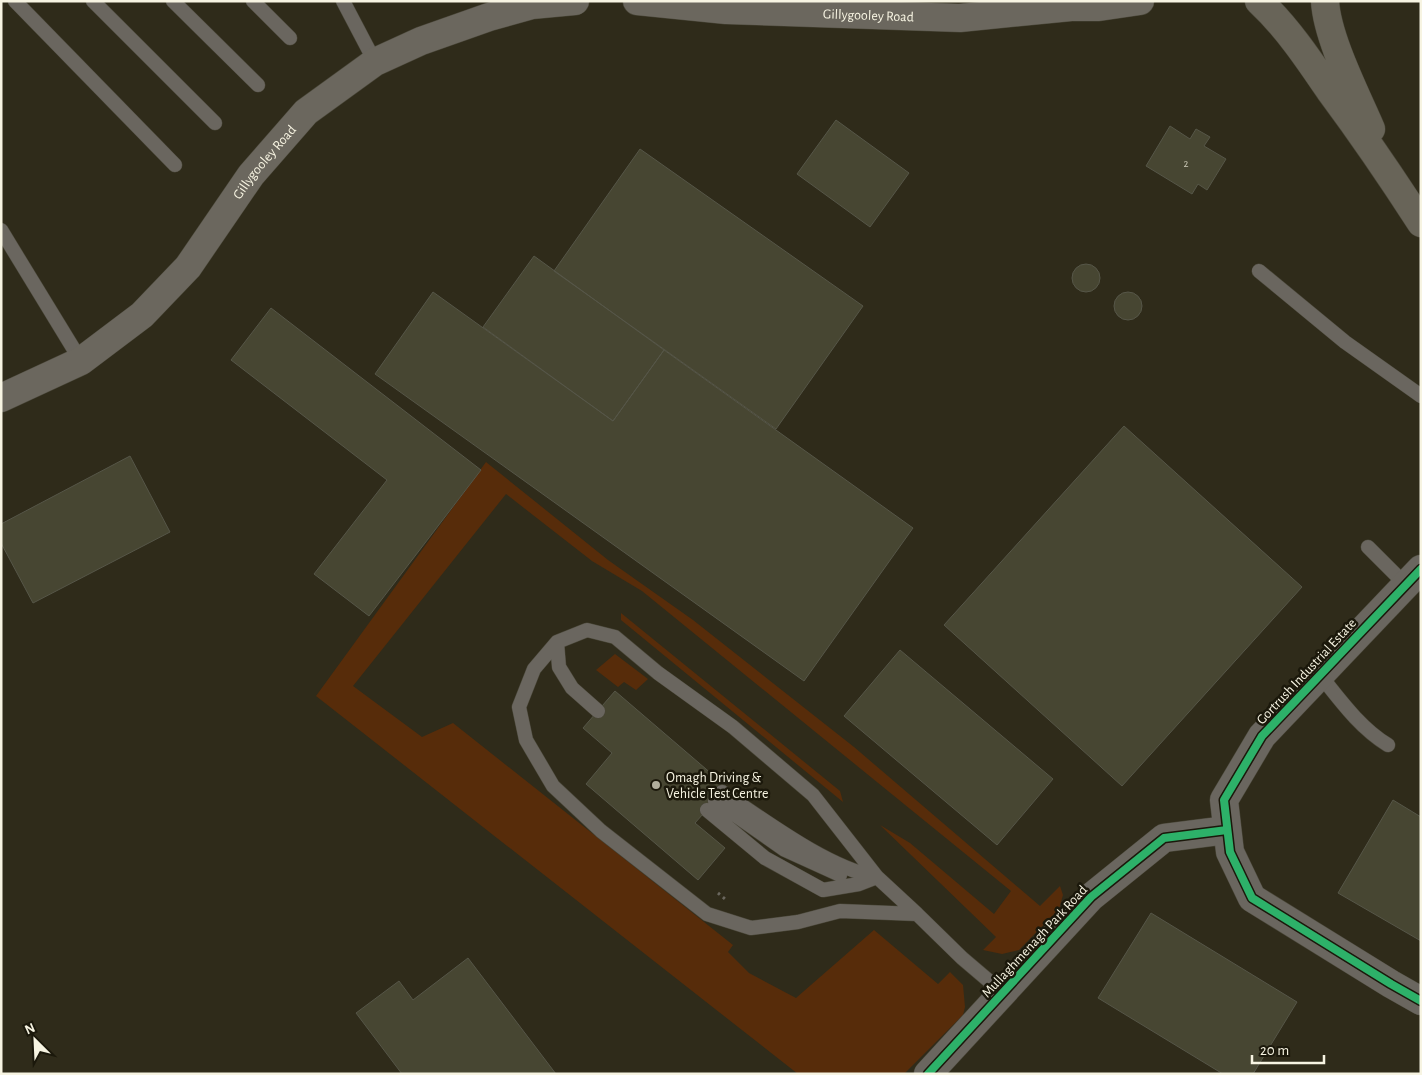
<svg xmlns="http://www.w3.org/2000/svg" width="1422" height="1075" viewBox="0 0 1422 1075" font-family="'Alegreya Sans',sans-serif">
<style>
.green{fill:#572c0a}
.building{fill:#474632;stroke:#565648}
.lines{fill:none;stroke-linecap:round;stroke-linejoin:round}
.service-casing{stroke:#494638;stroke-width:15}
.minor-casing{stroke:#494638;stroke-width:29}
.secondary-casing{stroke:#494638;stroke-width:29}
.trunk-casing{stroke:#494638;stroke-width:29}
.path{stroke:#6a675e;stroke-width:3;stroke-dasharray:2.5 4;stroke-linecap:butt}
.service{stroke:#6a665f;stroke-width:14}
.minor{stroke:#6a665f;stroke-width:28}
.secondary{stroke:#6b675e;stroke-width:28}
.trunk{stroke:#686458;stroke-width:28}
.cycleway-casing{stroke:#1b180b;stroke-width:11}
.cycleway{stroke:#2db169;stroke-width:8}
.poi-dot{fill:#b1ae9c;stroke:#1b180b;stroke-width:2}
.labels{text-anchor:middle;stroke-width:5;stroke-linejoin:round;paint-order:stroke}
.number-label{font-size:11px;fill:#cbc8b6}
.street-label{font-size:14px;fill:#f7f4e2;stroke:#1b180b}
.poi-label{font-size:14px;fill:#f7f4e2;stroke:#1b180b;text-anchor:start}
</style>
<rect width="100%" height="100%" fill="#2f2b1a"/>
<path class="green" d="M486 462 608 560 693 620 854 747 1040 906 1060 886 1063 895 1059 909 1019 950 1002 954 983 950 996 937 880 825 910 843 994 914 1011 891 642 591 592 561 506 494 353 686 422 737 453 723 733 945 728 952 749 973 796 998 874 930 938 984 950 972 963 985 965 1007 963 1015 904 1074H798L316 696Z
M621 613 840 791 843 802 621 620Z
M615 654 648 679 636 690 624 682 618 687 596 670Z"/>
<path class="building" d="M836 120 909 173 870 227 797 174Z
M1170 126 1190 139 1196 129 1210 137 1204 146 1226 159 1207 190 1198 184 1192 194 1146 166Z
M640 149 863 306 776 429 554 271Z
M534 256 664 350 613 421 483 327Z
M1072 278a14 14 0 1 1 28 0a14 14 0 1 1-28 0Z
M1114 306a14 14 0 1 1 28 0a14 14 0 1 1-28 0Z
M433 292 613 421 664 350 913 528 804 681 375 374Z
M271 308 481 470 369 616 314 574 387 480 231 360Z
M1124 426 1302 587 1122 786 944 625Z
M130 456 170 532 33 603 1 543V524Z
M900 650 1053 779 997 845 844 716Z
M615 691 727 787 695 823 725 848 698 880 586 784 612 753 583 728Z
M1393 800 1421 817V941L1338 893Z
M1151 913 1297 1002 1253 1074H1223L1098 998Z
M468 958 556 1074H402L356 1013 399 981 413 1000Z"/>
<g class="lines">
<defs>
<path id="service" d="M15 1 175 165
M93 1 215 123
M173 1 258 85
M253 1 290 38
M343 1 375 62
M1 230 81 361
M1259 271 1345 342 1421 396
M1368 547 1405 584
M557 642 559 667 572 688 598 711
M1320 675C1340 700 1360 728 1388 745
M722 792C766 821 826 867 876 877
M715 801 785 850 840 875
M707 810 765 858 823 890 859 884 877 877
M917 914 840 911 798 922 751 928 707 914 601 831 553 786 526 740 519 707 534 669 557 642 587 630 615 637 658 673 733 727 813 795 877 877 917 914 962 958 1002 992"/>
<path id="minor" d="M1421 569 1262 736 1224 800 1230 852 1252 898 1391 984 1421 1001
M928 1074 1091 897 1164 838 1227 830"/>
<g id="secondary">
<path id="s1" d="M637 1 726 10 960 18 1071 7H1099L1140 1"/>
<path id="s2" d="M1 398 81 361 142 315 188 267 251 175 306 112 375 62 421 41 489 17 532 5 575 1"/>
</g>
<path id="trunk" d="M1259 1C1287 27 1309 60 1330 91 1362 134 1392 178 1421 223
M1325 1C1327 38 1356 94 1371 129"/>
</defs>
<use href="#service" class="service-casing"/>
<use href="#minor" class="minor-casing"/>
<use href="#secondary" class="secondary-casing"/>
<use href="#trunk" class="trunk-casing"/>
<path class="path" d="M718 893 725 899"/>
<use href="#service" class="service"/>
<use href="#minor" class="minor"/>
<use href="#secondary" class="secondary"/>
<use href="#trunk" class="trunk"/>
<defs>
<path id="cycleway" d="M1421 569 1262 736 1224 800 1230 852 1252 898 1391 984 1421 1001
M928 1074 1091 897 1164 838 1227 830"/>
</defs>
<use href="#cycleway" class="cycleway-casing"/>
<use href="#cycleway" class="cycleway"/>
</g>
<circle class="poi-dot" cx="656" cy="785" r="5"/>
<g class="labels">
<g class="number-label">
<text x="1186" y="167">2</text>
</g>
<g class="street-label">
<text dy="5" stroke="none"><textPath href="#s1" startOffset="232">Gillygooley Road</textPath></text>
<text dy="5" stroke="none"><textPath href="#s2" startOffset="361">Gillygooley Road</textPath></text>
<text transform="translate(1306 671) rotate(-47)" y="5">Gortrush Industrial Estate</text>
<text transform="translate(1034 941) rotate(-47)" y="5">Mullaghmenagh Park Road</text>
</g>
<g class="poi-label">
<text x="666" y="782">Omagh Driving &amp;<tspan x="666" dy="16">Vehicle Test Centre</tspan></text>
</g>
</g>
<rect width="1422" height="1075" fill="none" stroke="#f7f4e2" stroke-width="5"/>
<g transform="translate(35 1040) rotate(336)" stroke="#1b180b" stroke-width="4" paint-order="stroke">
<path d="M0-4L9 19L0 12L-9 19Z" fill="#f7f4e2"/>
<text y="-8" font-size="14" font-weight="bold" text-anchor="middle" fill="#f7f4e2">N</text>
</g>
<path d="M1252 1055v8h72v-8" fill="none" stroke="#f7f4e2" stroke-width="2.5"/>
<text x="1260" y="1055" font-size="15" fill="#f7f4e2" stroke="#1b180b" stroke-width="4" paint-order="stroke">20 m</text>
</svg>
